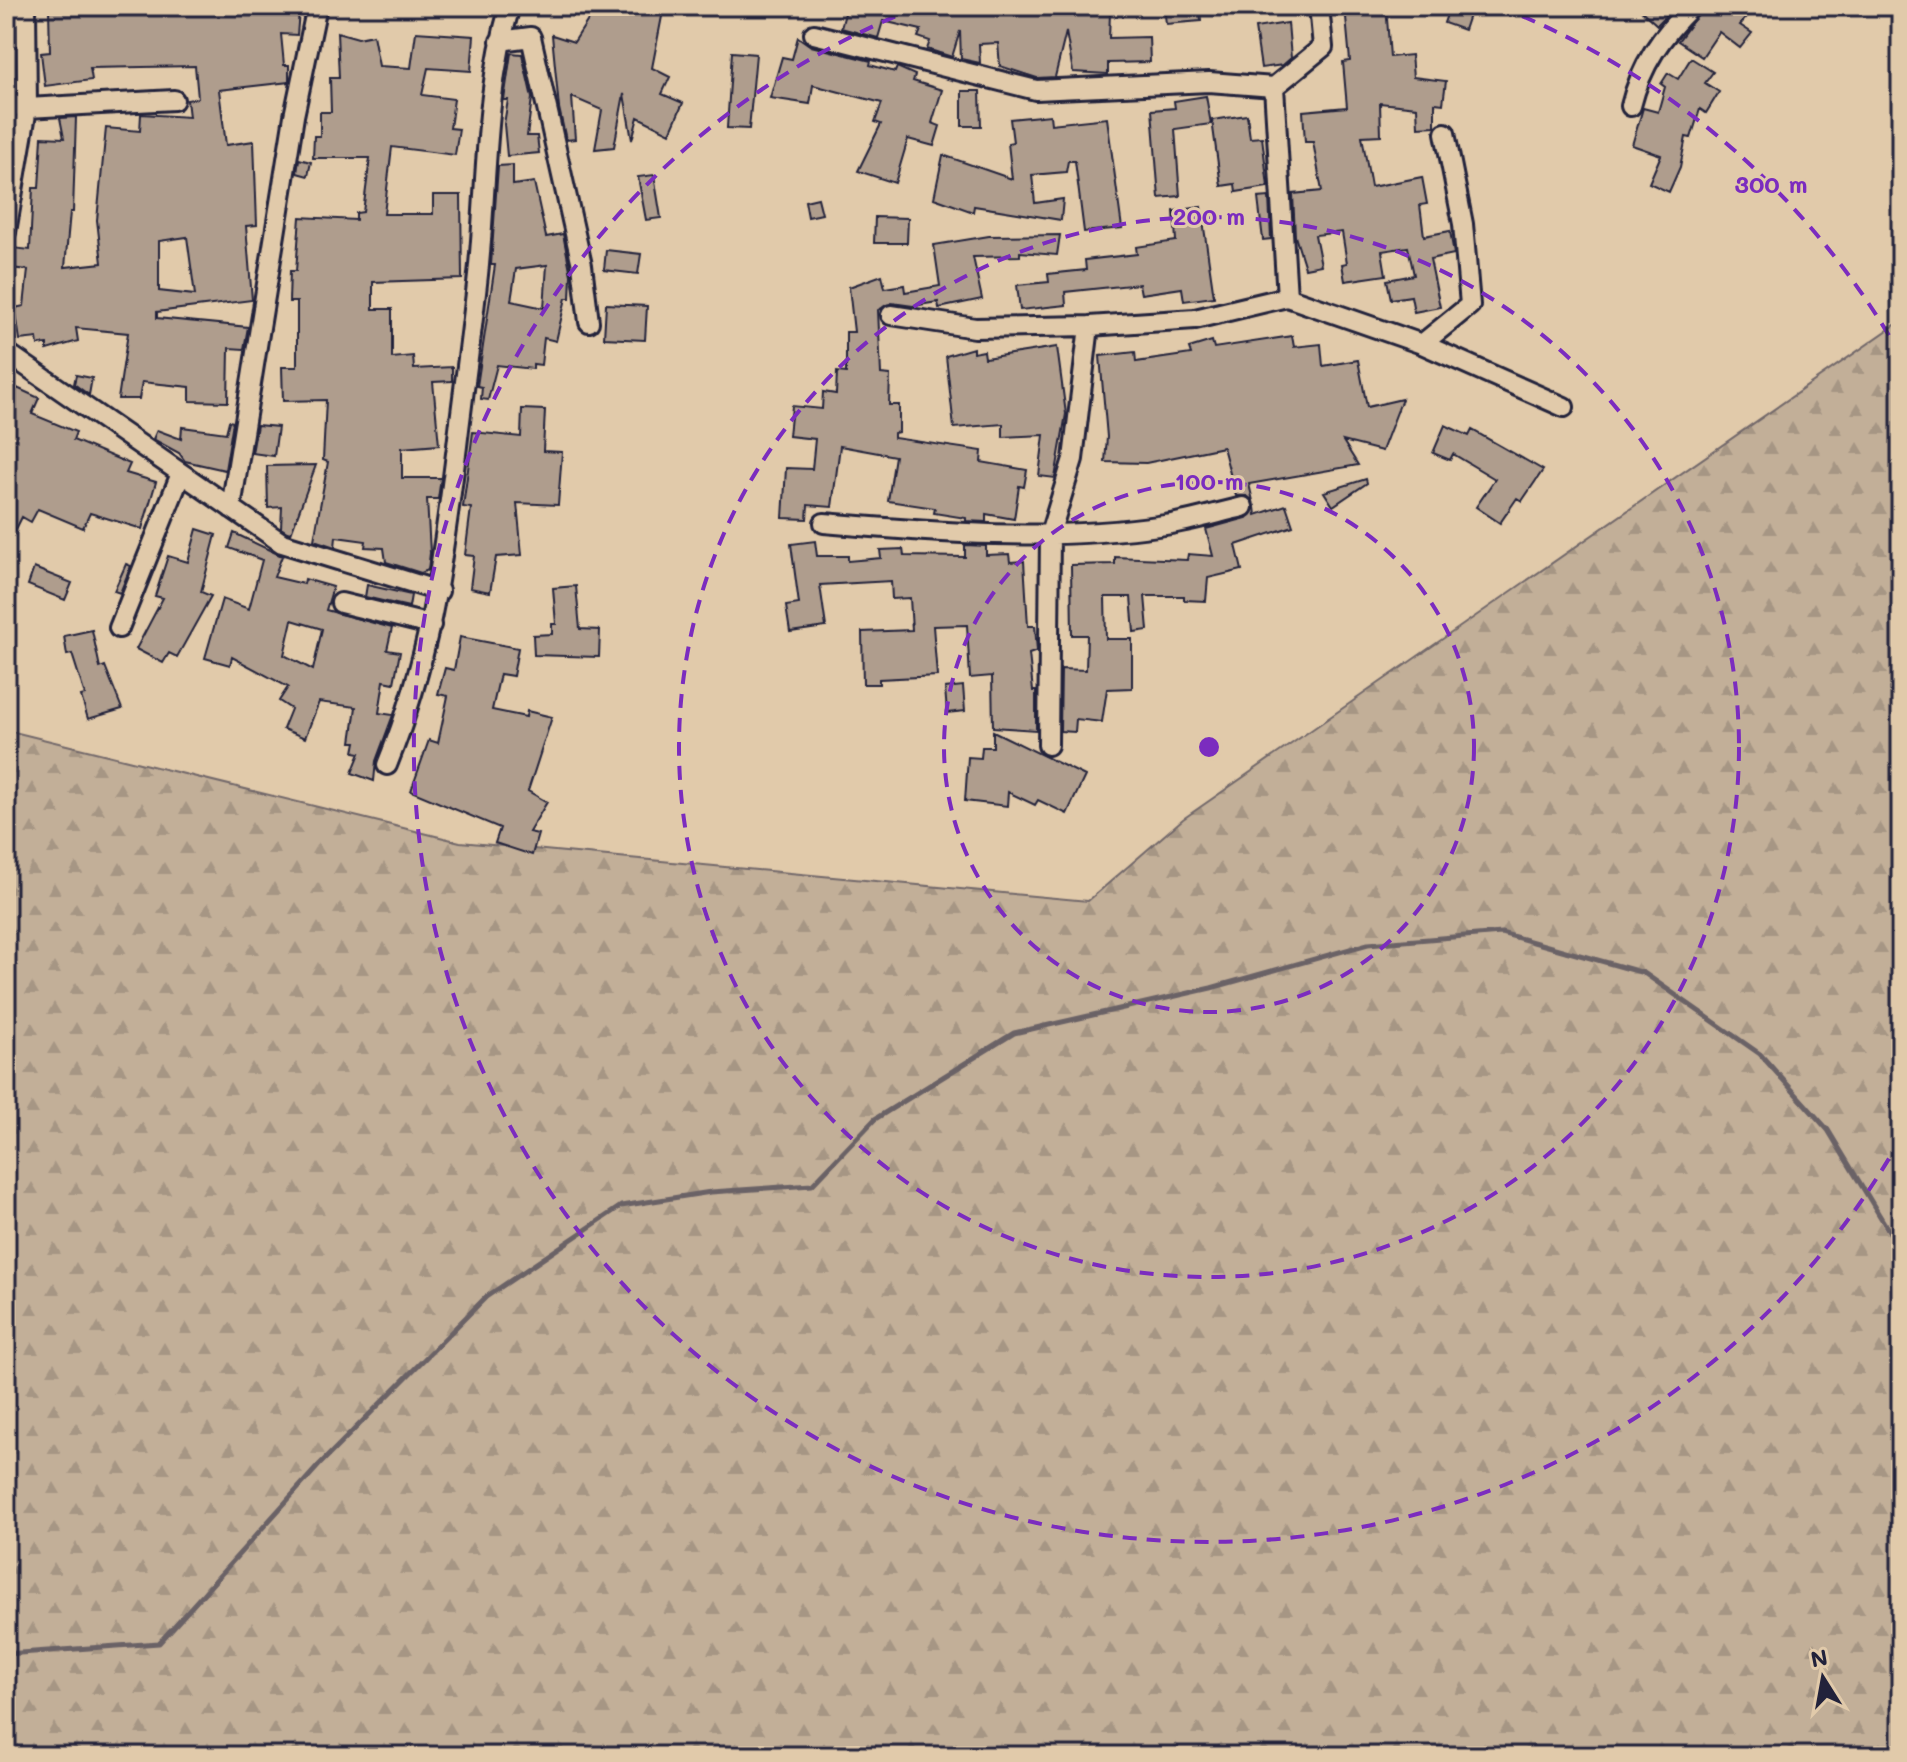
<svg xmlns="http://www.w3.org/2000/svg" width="1907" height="1762" viewBox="0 0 1907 1762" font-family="Mali,sans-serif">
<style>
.forest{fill:url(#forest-firs);stroke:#72686a;stroke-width:2}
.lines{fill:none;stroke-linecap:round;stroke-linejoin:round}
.stream{stroke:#6b6266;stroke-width:5}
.building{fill:#af9d8d;stroke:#22223b;stroke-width:2;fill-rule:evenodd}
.minor-casing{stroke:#22223b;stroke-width:24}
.minor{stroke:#e1caaa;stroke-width:18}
.ring{fill:none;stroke:#7b2cbf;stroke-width:4;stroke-dasharray:14 10}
.centre{fill:#7b2cbf;stroke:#e1caaa;stroke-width:4}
.ring-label{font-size:24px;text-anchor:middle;font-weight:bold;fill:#7b2cbf;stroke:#e1caaa;stroke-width:6;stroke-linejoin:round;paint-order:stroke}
</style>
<defs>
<pattern id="forest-firs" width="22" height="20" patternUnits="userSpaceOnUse" patternTransform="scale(2)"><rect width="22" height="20" fill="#c2af98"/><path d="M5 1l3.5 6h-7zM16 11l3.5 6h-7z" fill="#a69684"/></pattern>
</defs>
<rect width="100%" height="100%" fill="#e1caaa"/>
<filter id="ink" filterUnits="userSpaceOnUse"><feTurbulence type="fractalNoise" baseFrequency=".0125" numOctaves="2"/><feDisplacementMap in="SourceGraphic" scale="16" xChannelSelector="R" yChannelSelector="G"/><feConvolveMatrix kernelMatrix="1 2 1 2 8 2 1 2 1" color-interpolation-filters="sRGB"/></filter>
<g filter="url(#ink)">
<path class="forest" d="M1901 321V1756H6V730L460 842 1088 901 1183 819Z"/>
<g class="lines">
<path class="stream" d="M6 1654 159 1643 320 1464 486 1297 621 1206 711 1192 812 1185 875 1119 1014 1033 1211 988 1368 944 1501 933 1644 973 1760 1054 1828 1130 1901 1251"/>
</g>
<path class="building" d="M75 6H237L238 14 299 11 297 35 281 34 284 65H289V82L219 90 226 145 254 141 257 225 246 226 252 300 157 312V318L248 327 244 349 229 348 228 402 190 401V387L142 382 139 399H118L128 333 76 328 78 341 47 350V344L38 345 37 338 20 340 15 308 24 306 28 270 10 268 13 248 30 250 33 188H39L42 137 64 138 60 118 76 117 73 212H70L65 267 102 263 97 220 106 128 140 131 141 114 189 117 187 100 198 98 195 66 90 68 92 80 45 86 41 53 50 52 49 9ZM187 237 195 295 159 291V241Z
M597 6H664L652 68 670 77 662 94 683 103 670 133 638 117 632 140 624 94 614 147 595 149 602 110 572 97 575 139 566 140 559 108 552 35 574 42Z
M847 6H1073L1071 12 1110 13 1109 38 1149 37 1150 62 1108 63V74L1073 72 1066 32 1055 77 1037 78 1000 66 998 43 979 44 980 63 961 59 960 31 952 57 927 49 930 41 918 37 921 30 883 21 878 38 841 28Z
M1164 6H1200L1201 21 1166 24Z
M1345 6H1386L1390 57 1411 55 1413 77 1446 81 1443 104 1435 103V126L1418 127 1417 107 1380 103 1381 135 1362 136 1371 187 1422 177 1427 204 1420 205 1424 236 1450 231 1454 254 1430 259 1440 307 1414 312 1411 296 1391 299 1387 280 1414 275 1408 247 1382 251 1386 275 1345 281 1342 264 1347 263 1342 232 1315 235 1321 265 1305 268 1295 236 1293 194 1322 191 1313 142H1305L1303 111 1347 107 1343 62 1350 61Z
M1450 6H1472L1464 30 1444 23Z
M1636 6H1675L1657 25Z
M1704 6H1756L1740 25 1752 33 1740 48 1719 32 1702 57 1678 41Z
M1288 23 1291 58 1283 65 1261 68 1255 28Z
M337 32 358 38 373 35 379 66 411 68 416 32 474 36 471 71 428 68 422 95 454 99 450 128 459 129 455 155 392 147 384 214H433V195H461L462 279 373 282V309H392V358L413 356 414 369 452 367V381L433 382 439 445 402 448V478H441L438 499H427L430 553 428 570 421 573 386 562 384 548 365 547 366 541 336 537 335 547 314 540 328 462 323 460 326 400 283 401 282 367H297V302H289L290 271H296L300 217 356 220V213L363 212 370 158H313L314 136H320V112H331L330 78H339Z
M798 37 811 46 871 61 870 65 895 72 897 67 915 75 913 81 942 90 932 123 940 126 934 146 908 139 895 183 858 171 881 124 875 122 882 103 813 85 810 104 770 98 782 57 792 59Z
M732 52 756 54 749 129 727 128Z
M511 53 522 54 532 98 527 136H537L539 153 507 156 504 124 508 100H504Z
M1691 58 1713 72 1705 83 1719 92 1706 113 1700 109 1691 138 1686 137 1680 167 1669 192 1649 183 1661 155 1632 145 1643 108 1658 112 1665 87 1661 84 1668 73 1678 79Z
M962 91H980L981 126H962Z
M1206 96 1211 124 1175 129 1180 196 1159 198 1152 110 1175 108 1174 101Z
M1050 115 1051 124 1107 118 1122 228 1084 232 1075 161H1068L1066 172 1032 175 1035 203 1063 199 1061 220 974 206 973 212 934 198 943 155 1012 179 1008 143 1013 142 1010 119Z
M1247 115 1250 138 1262 137 1268 187 1236 192 1235 184 1221 186 1212 120Z
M299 159 311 162 308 176 297 173Z
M513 165V185L534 182 546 237 563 234 571 275 570 298H566L556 341 544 338 541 365 533 364V369L497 365 488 400 481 399 482 387 477 386 495 265H491L498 166ZM547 265 544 308 511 301 516 269Z
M654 175 661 218 646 220 638 177Z
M1269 197 1271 239 1263 240 1258 198Z
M818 198 822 214 808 217 805 201Z
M1201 207 1214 297 1184 301 1182 288 1141 294 1139 284 1065 292 1066 305 1020 310 1017 285 1049 282 1048 274 1086 270 1085 260 1137 254 1136 247 1176 241 1174 211Z
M875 217 908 218 907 243H874Z
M1060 235 1057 255 1020 252V256L973 257 982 299 939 308 938 302 913 306 892 303 878 310 881 374 890 375 889 405H899V432L894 433V438L982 451 981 462 1027 470 1024 487 1019 486 1014 519 986 514V522L966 521V518L934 513 935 508 888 501 895 456 840 446 832 507 808 505 807 519 783 518 786 468 812 469 815 439 789 436 792 406 822 409 823 392 836 394 837 372 846 373V332H854L849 287 882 275 885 288 904 285 905 292 940 286 934 245 989 236Z
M606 250 641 254 638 274 604 270Z
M606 304 647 306 645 340 604 338Z
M1292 336 1294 347 1321 344 1323 366 1358 360 1367 407 1402 399 1382 451 1343 441 1358 465 1249 484 1253 501 1247 496H1236L1223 447 1146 463 1105 462 1107 437 1100 356 1135 352 1136 362 1191 354 1189 348 1212 341 1214 348Z
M1057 347 1066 414 1055 478 1039 476 1044 435 1003 437V424L954 428 946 356 973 348V353L984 351 985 358Z
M76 375 92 378 89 395 74 384Z
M6 383 39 398 32 414 76 432 73 440 130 464 126 473 156 482 142 529 90 513 83 528 38 509 31 522 22 517 6 549Z
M522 409 545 410 543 451 562 452 558 505 517 503 522 555 496 557 490 592 470 588 474 556 465 555 471 508 463 507 473 432 521 437Z
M229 421 233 422 225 470 185 461 179 453 153 439 157 430 181 439 182 427 226 433Z
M257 425 278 427 274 456 252 453Z
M1445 425 1469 436 1472 430 1543 470 1522 501 1517 498 1500 523 1476 507 1495 479 1453 454 1450 460 1433 453Z
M316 465 291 533 287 532 281 528 282 507 268 508 267 466Z
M1366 479 1367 483 1333 506 1324 492Z
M1286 505 1293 526 1236 545 1242 570 1208 578 1206 601 1184 600V596H1145L1148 630 1134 632 1131 597H1105L1106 639H1132V688L1107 689 1102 722 1076 719 1075 732 1060 731 1061 669 1086 670 1087 635H1072L1071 565 1115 564V557L1187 560 1188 554 1213 556 1206 529 1247 518 1255 507 1256 515Z
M197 529 216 535 201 592 211 596 177 657 169 653 163 663 136 649 163 598 155 596 168 556 188 562Z
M234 533 282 556 274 577 304 584 305 579 333 587 326 610 392 628 387 650 400 652 394 683 384 681 379 713 393 715 376 761 374 781 352 773 360 753 354 752 356 742H351L356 707 319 702 305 738 283 729 291 709 279 701 288 687 232 657 230 665 205 658 222 599 249 609 262 560 229 548ZM292 620 322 629 313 670 284 655Z
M815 541 817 556H848V561L881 558 880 550 903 549 904 556 965 557V545L986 546V555L1009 554 1010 562 1024 561 1028 626H1035L1037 651 1029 654 1033 691H1036V730L993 727 992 676 970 678 967 625 933 626 937 676 879 679V684H863L862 632 912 630 910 598 892 599 891 581 820 585 826 627 790 632 786 606 799 604 791 544Z
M126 564 131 566 120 593 114 591Z
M34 568 72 583 65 600 28 585Z
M367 585 411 595 409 607 365 597Z
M576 586 580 629 600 630 599 657 534 655 533 635 552 634V624H556L553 588Z
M92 630 100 668 105 666 122 709 88 719 81 696 85 695 72 654 67 655 64 636Z
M460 637 518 648 513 676 500 674 492 710 526 717 527 711 552 717 528 791 547 802 529 832 538 834 532 855 495 843 500 828 411 791 429 740 438 743 448 696 438 694 445 668 454 670Z
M963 686 965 711 947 713 945 688Z
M993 731 1085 776 1067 814 1038 800 1035 805 1008 792 1007 806 965 801 968 757 981 758 982 747H993Z"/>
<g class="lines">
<defs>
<path id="minor" d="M814 34 1036 90 1209 82 1274 87 1323 47 1319 6
M500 41 531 37 582 265 589 322
M1274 87 1287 297
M6 103 27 108 174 100
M1631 106C1641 65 1662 35 1692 6
M6 232 27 108 26 6
M891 315 975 328 1089 326 1195 319 1287 297 1422 344 1564 407
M1422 344 1470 305 1463 224 1445 133
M6 352 282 543 439 591
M231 508 294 116 317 6
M824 523C938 533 1052 542 1165 525 1191 521 1217 513 1243 507
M341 603 431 625
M119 628 180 476
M1048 745 1050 534 1073 459 1089 326
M387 765C432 654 442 563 457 446 464 386 473 325 479 265 487 179 485 89 510 6"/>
</defs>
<use href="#minor" class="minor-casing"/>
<use href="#minor" class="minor"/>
</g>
</g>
<g class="ring">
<circle cx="1209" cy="747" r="265"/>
<circle cx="1209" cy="747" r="530"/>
<path d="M1901 1138A795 795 0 1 1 918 7M1500 7A795 795 0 0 1 1901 356"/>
</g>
<circle cx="1209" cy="747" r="12" class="centre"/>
<g class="ring-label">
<text x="1771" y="193">300 m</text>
<text x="1209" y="225">200 m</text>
<text x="1209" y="490">100 m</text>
</g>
<rect width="1907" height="1762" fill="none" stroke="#e1caaa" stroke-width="32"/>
<rect x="16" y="16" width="1875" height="1730" fill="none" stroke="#22223b" stroke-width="3" filter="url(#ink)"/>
<g transform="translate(1823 1678) rotate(349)" stroke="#e1caaa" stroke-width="6" paint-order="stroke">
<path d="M0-6L14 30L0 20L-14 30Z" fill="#22223b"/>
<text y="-12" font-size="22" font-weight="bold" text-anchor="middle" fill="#22223b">N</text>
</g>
</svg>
